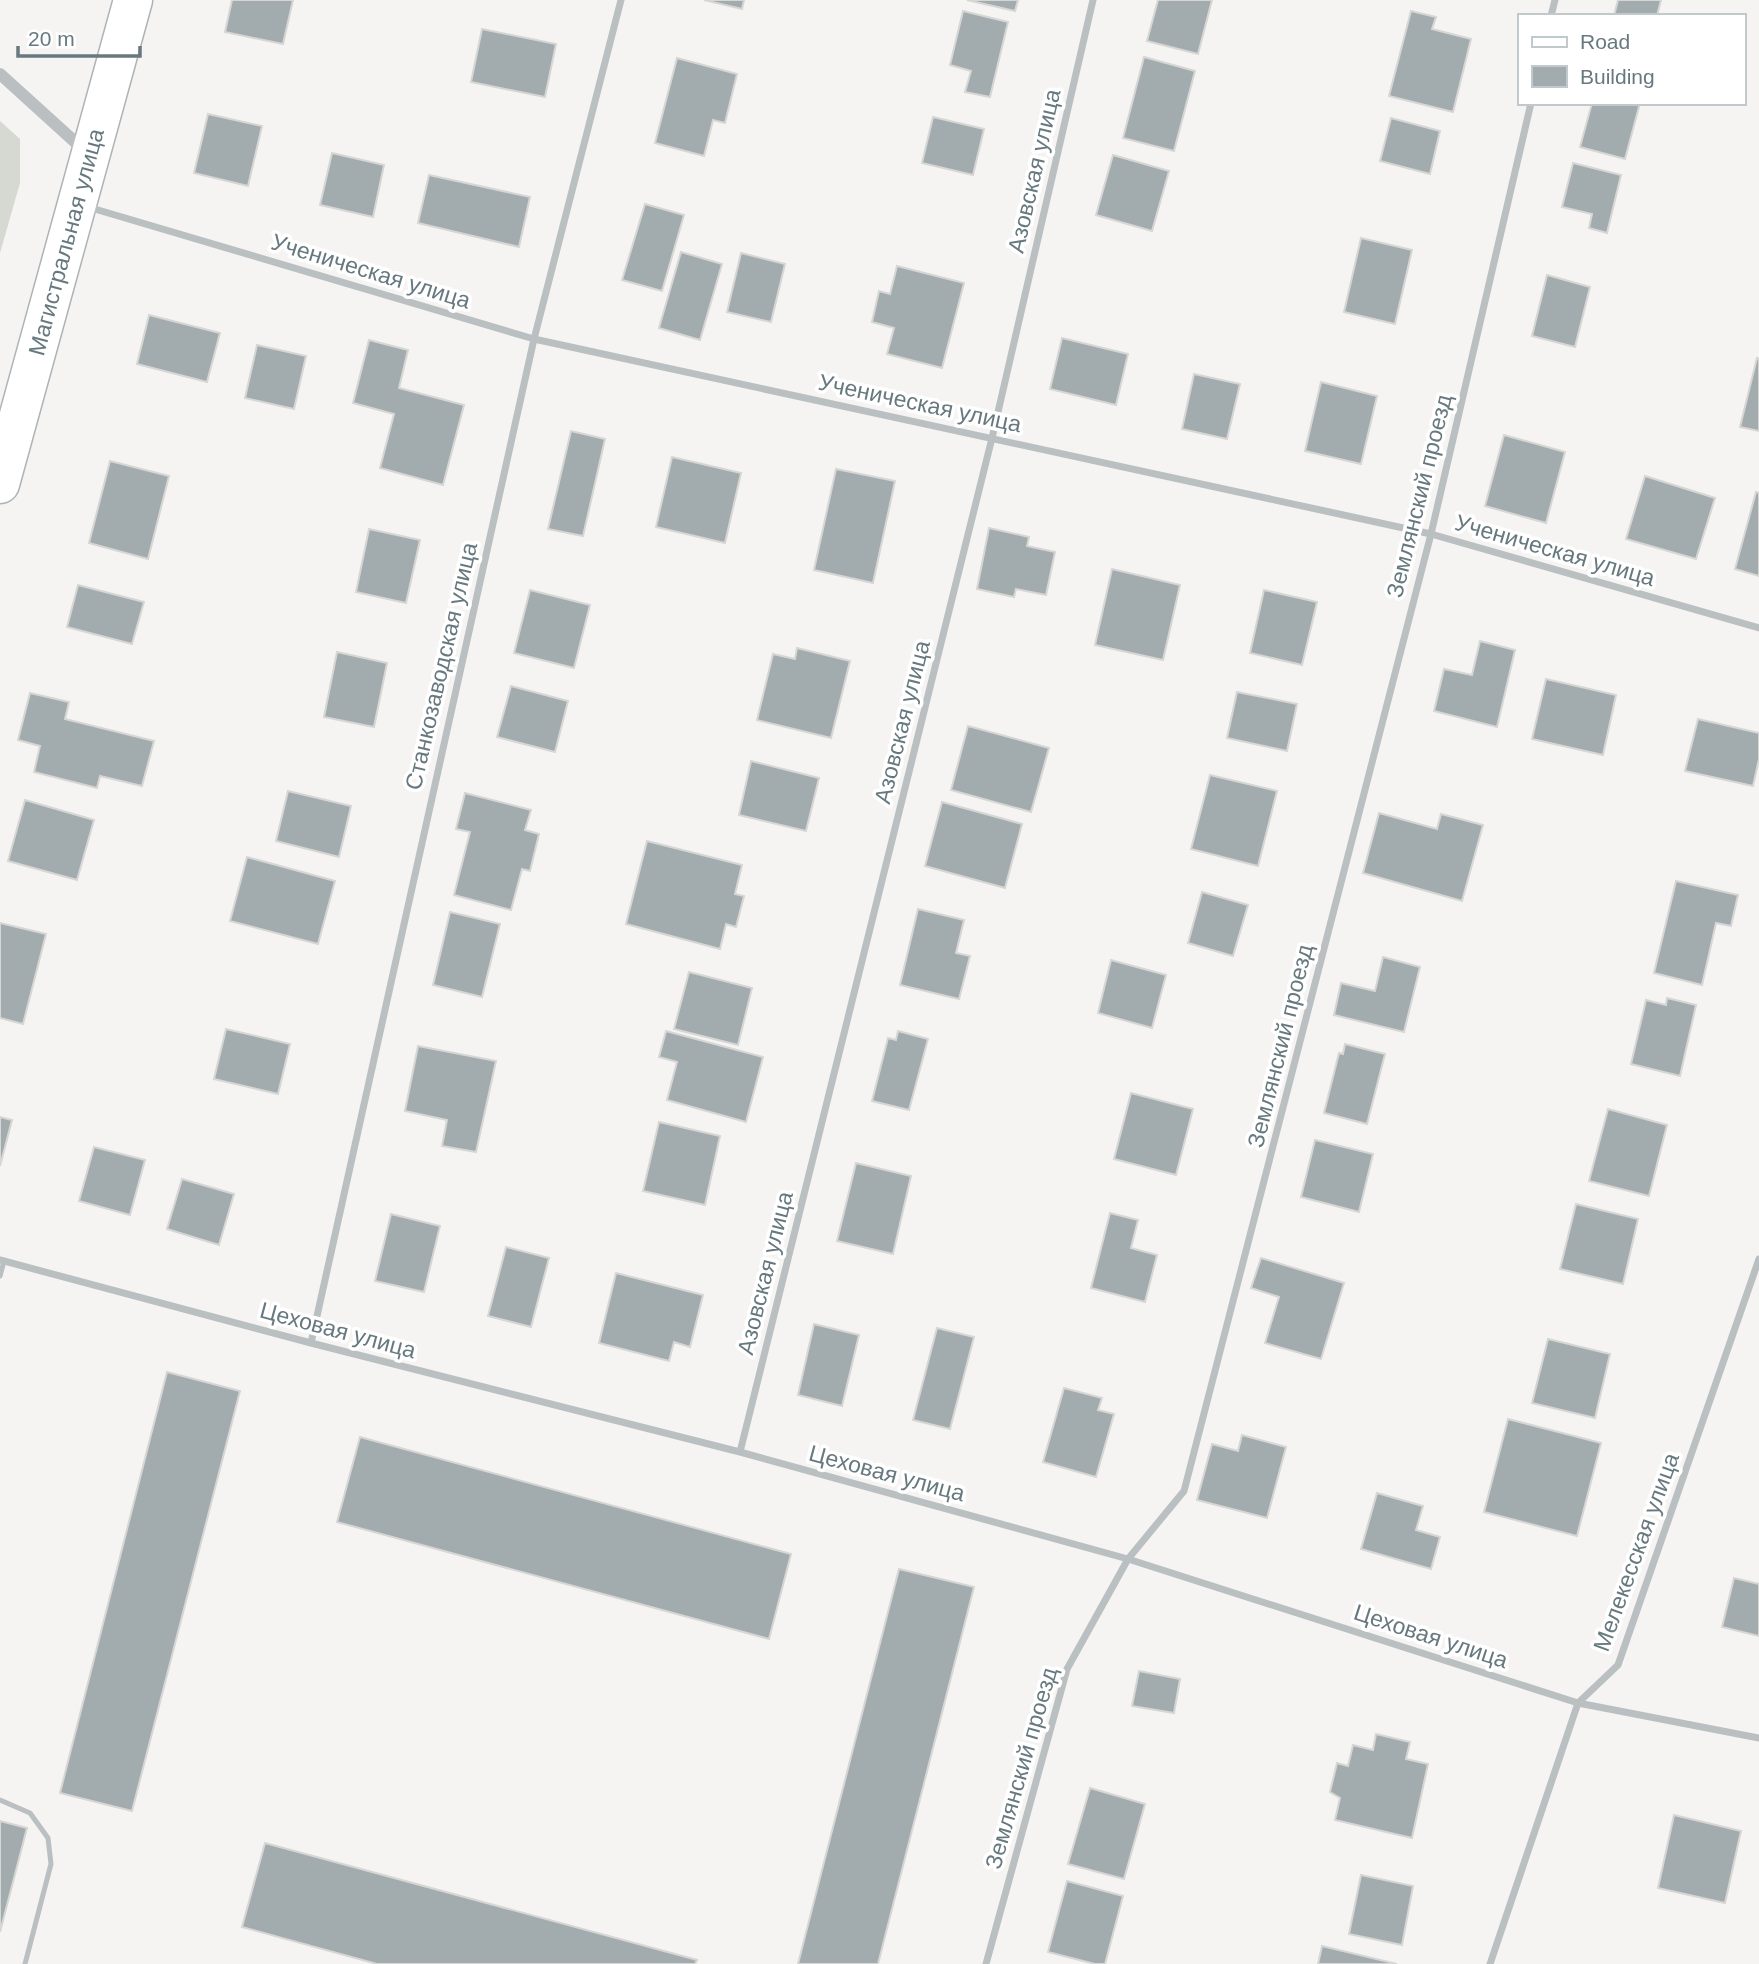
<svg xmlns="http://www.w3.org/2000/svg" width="1759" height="1964" viewBox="0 0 1759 1964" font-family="Helvetica,sans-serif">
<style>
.green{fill:#d5d9d1}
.building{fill:#a2abae;stroke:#d6d6d4;stroke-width:2}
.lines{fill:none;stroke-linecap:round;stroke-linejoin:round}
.primary-casing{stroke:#aeb3b5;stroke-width:41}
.service{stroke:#babfc1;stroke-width:5}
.minor{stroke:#babfc1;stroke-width:7}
.tertiary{stroke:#babfc1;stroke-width:12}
.primary{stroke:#fff;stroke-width:38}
.labels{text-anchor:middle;stroke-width:7;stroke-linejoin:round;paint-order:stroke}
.street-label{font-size:23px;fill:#67797f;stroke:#fff}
</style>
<rect width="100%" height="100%" fill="#f5f4f2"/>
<path class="green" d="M0 121 20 139V183L0 253Z"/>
<path class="building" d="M232 0H293L283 44 225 32Z
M704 0H744L742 9Z
M967 0H1018L1015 11Z
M1158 0H1212L1198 54 1147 41Z
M1618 0H1661L1657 16H1614Z
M963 11 1008 22 990 97 965 92 971 71 950 65Z
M1411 11 1436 17 1432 29 1471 39 1453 112 1389 96Z
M482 29 556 44 545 97 471 82Z
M1144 57 1195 71 1174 151 1123 138Z
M677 58 737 74 725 123 713 120 704 156 655 143Z
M1592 103H1640L1625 159 1580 147Z
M208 114 262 126 248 186 194 173Z
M933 117 984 129 973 175 922 163Z
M1391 118 1440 131 1430 174 1380 161Z
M332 153 384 165 373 217 320 205Z
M1113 155 1169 171 1152 231 1096 215Z
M1573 163 1621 175 1607 233 1589 228 1592 214 1562 207Z
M429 175 530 197 519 247 418 223Z
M645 204 684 215 662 291 622 280Z
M1361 238 1412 250 1395 324 1344 312Z
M681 252 722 264 700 340 659 328Z
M741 253 785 264 771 322 727 312Z
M897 266 964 283 942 368 887 354 894 328 872 322 879 291 890 294Z
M1547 275 1590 287 1575 347 1532 336Z
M149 315 220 333 207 382 137 364Z
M1062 338 1128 354 1116 405 1050 389Z
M369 340 408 350 399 388 464 405 443 485 380 468 394 414 353 403Z
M257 345 306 356 294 409 245 398Z
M1757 358 1759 359V431L1740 427Z
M1194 374 1240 384 1227 439 1182 429Z
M1321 382 1377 396 1361 464 1305 451Z
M571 431 605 439 583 536 548 529Z
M1504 435 1565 452 1546 523 1485 506Z
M672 457 741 473 725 543 656 527Z
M110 461 169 476 148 559 89 543Z
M836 469 895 481 873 583 814 570Z
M1645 476 1715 498 1696 559 1626 539Z
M1756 492 1759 493V576L1735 569Z
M989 528 1029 537 1027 546 1055 552 1046 595 1016 589 1014 597 977 589Z
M369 529 420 540 406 603 356 592Z
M1112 569 1180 585 1163 660 1095 645Z
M78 585 144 602 132 644 67 627Z
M530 590 590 605 574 668 514 653Z
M1264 590 1317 602 1302 665 1250 653Z
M1480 641 1515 650 1497 727 1434 711 1444 669 1472 675Z
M797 648 850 661 831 738 757 720 773 654 795 659Z
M337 652 387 663 374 727 324 717Z
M1546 679 1616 695 1603 755 1532 739Z
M511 686 568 701 555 752 497 737Z
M1237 692 1297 704 1287 751 1227 738Z
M30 693 69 702 65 719 154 741 142 786 100 776 97 788 34 772 40 746 18 740Z
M1698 719 1759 733V759L1753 786 1685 771Z
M968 726 1049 748 1031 812 951 790Z
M751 761 819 778 806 831 739 815Z
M1210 775 1277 791 1258 866 1191 849Z
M288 791 351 806 339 857 276 841Z
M465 793 531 810 525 830 539 834 530 871 522 869 511 910 454 895 470 832 456 829Z
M25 800 94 820 77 880 8 861Z
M942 802 1022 824 1005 888 925 866Z
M1379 813 1437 829 1441 814 1483 825 1462 901 1363 873Z
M647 841 742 865 735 894 744 896 736 927 726 924 720 949 626 924Z
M247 857 335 881 318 944 230 921Z
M1676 881 1738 895 1731 926 1716 923 1702 985 1654 973Z
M1202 892 1248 905 1233 956 1188 943Z
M918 909 964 920 956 953 970 956 959 999 900 985Z
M450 912 500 924 482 997 433 985Z
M0 923 46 934 23 1024 0 1018Z
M1383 957 1420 967 1404 1032 1334 1015 1341 983 1375 991Z
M1111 960 1166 975 1152 1028 1098 1013Z
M689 972 752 988 738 1045 674 1029Z
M1667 998 1696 1005 1680 1076 1631 1064 1646 1000 1666 1005Z
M226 1029 290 1044 278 1094 214 1079Z
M666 1031 763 1057 746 1122 667 1100 677 1062 659 1057Z
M898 1031 928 1039 909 1110 872 1101 888 1038 896 1040Z
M1345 1044 1385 1054 1367 1124 1324 1113 1339 1053 1343 1054Z
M418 1046 496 1061 476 1152 442 1146 447 1120 405 1111Z
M1131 1093 1193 1109 1176 1175 1114 1159Z
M1608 1109 1667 1125 1649 1196 1589 1181Z
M0 1117 12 1120 0 1166Z
M659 1122 720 1136 705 1205 643 1191Z
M1315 1140 1373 1154 1359 1212 1301 1197Z
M94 1147 145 1160 130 1215 79 1201Z
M856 1163 911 1176 893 1254 837 1241Z
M182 1179 234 1194 219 1245 167 1229Z
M1576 1204 1638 1219 1623 1284 1560 1269Z
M1110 1213 1138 1220 1131 1248 1157 1255 1145 1302 1091 1288Z
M391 1214 440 1226 424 1292 375 1281Z
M506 1247 549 1258 531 1327 488 1316Z
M1261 1258 1344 1283 1321 1359 1265 1343 1279 1297 1251 1288Z
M616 1273 703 1295 690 1347 674 1342 669 1361 599 1343Z
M814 1324 859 1335 842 1406 798 1395Z
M937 1328 974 1337 950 1429 913 1420Z
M1548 1339 1610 1354 1595 1418 1532 1403Z
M167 1372 240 1391 132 1811 60 1793Z
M1064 1388 1102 1398 1098 1410 1114 1414 1096 1477 1043 1462Z
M1508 1419 1601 1443 1577 1536 1484 1512Z
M1242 1435 1286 1447 1267 1518 1197 1500 1212 1444 1238 1451Z
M360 1437 791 1554 769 1639 337 1522Z
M1377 1493 1423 1506 1416 1530 1440 1537 1431 1569 1361 1549Z
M899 1569 974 1587 878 1964H798Z
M1734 1578 1759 1584V1636L1722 1627Z
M1139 1671 1180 1679 1174 1713 1132 1706Z
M1376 1734 1410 1742 1406 1759 1428 1764 1412 1838 1335 1820 1340 1798 1330 1792 1337 1763 1348 1766 1353 1745 1373 1750Z
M1090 1788 1145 1804 1124 1879 1068 1864Z
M1674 1815 1741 1831 1725 1903 1658 1888Z
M0 1821 27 1828 0 1932Z
M265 1843 697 1960 695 1964H377L242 1927Z
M1361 1875 1413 1886 1402 1945 1349 1934Z
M1067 1881 1123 1896 1105 1964H1095L1048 1952Z
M1322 1946 1397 1964H1318Z"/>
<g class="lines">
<defs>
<path id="primary" d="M0 484 133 0"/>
</defs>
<use href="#primary" class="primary-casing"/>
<path class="service" d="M0 1276 4 1261
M0 1800 30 1813 48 1838 51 1864 25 1964"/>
<path class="minor" d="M1551 16 1555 0
M88 207 534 339 1431 534 1759 628
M0 1260 311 1343 740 1452 1128 1559 1578 1703 1759 1738
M311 1343 534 339 621 0
M740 1452 992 438 1093 0
M986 1964 1067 1669 1128 1559 1184 1491 1431 534 1531 103
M1490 1964 1578 1703 1618 1665 1759 1259"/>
<path class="tertiary" d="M0 74 85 151"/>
<use href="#primary" class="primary"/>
</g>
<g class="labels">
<g class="street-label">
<text transform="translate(1034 171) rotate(-77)" y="8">Азовская улица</text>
<text transform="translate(66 242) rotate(-75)" y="8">Магистральная улица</text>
<text transform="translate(371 271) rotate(17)" y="8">Ученическая улица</text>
<text transform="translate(920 403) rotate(12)" y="8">Ученическая улица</text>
<text transform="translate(1419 496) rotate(-76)" y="8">Землянский проезд</text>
<text transform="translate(1555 550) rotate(16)" y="8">Ученическая улица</text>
<text transform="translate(441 666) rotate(-77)" y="8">Станкозаводская улица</text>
<text transform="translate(902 722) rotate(-76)" y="8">Азовская улица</text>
<text transform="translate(1280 1046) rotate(-76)" y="8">Землянский проезд</text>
<text transform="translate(765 1273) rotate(-76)" y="8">Азовская улица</text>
<text transform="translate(338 1330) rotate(15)" y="8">Цеховая улица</text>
<text transform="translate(887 1473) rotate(15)" y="8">Цеховая улица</text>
<text transform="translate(1636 1552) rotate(-70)" y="8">Мелекесская улица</text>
<text transform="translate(1431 1636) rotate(18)" y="8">Цеховая улица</text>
<text transform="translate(1021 1768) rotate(-74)" y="8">Землянский проезд</text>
</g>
</g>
<rect x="1518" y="14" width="228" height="91" fill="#ffffff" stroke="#c2c9cc" stroke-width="2"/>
<rect x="1532" y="37" width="35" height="10" fill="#ffffff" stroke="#c2c9cc" stroke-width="2"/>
<text x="1580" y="49" font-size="21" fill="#67797f">Road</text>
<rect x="1532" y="66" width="35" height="21" fill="#a2abae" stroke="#c2c9cc" stroke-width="2"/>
<text x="1580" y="84" font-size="21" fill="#67797f">Building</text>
<path d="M18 46v10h122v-10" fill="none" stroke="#67797f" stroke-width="3.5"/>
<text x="28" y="46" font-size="21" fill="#67797f" stroke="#ffffff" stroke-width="5" paint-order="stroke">20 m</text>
</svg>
